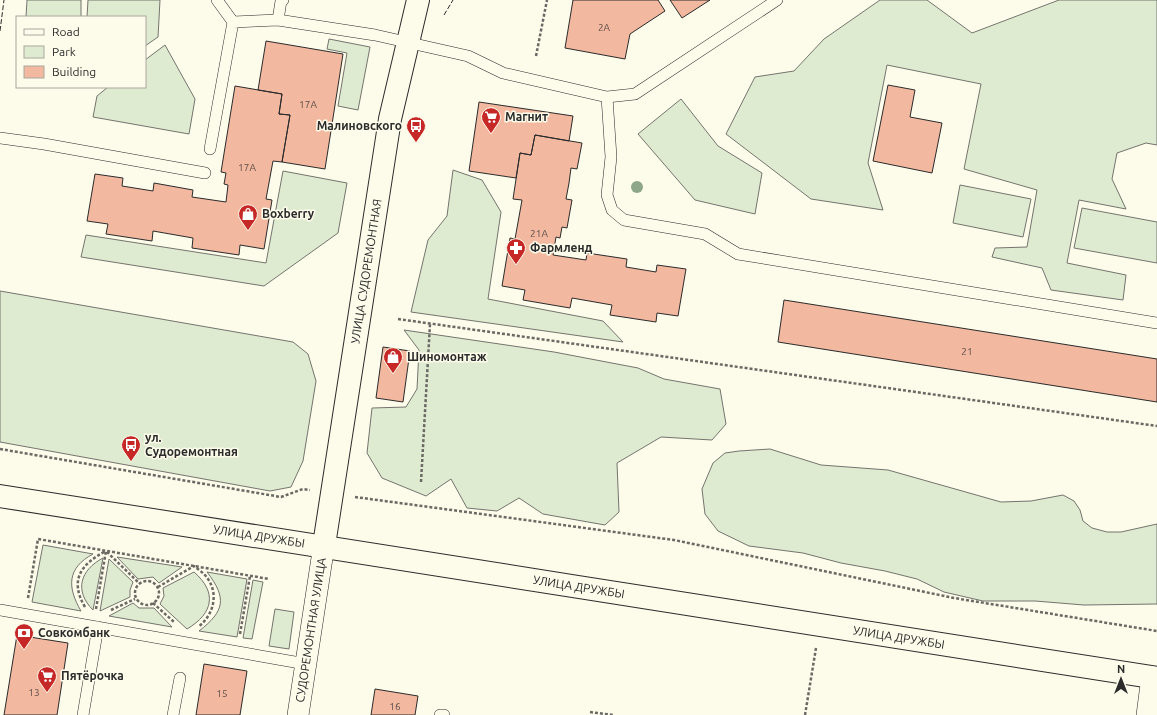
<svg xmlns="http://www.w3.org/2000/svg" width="1157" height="715" viewBox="0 0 1157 715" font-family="Ubuntu,sans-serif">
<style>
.green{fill:#deebd1;stroke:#74746e}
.building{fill:#f2b8a0;stroke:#2b2b2b}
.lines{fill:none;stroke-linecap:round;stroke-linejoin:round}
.service-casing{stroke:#2b2b2b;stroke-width:12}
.minor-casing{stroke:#2b2b2b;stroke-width:22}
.tertiary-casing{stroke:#2b2b2b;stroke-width:24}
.primary-casing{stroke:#2b2b2b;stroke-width:24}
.path{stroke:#6a6964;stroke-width:2.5;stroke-dasharray:3 2;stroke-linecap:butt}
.service{stroke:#fdfbea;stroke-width:11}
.minor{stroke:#fdfbea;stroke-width:21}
.tertiary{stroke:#fdfbea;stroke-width:22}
.primary{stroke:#fdfbea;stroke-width:22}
.fence{stroke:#2b2b2b;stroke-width:1;stroke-dasharray:5 2;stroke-linecap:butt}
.tree{fill:#8ea78a}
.labels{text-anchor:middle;stroke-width:3;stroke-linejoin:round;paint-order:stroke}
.number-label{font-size:10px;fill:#5d4e48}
.poi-label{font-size:12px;font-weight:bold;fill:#2b2b2b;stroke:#fdfbea;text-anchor:start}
.street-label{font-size:12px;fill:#2b2b2b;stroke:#fdfbea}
</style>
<rect width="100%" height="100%" fill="#fdfbea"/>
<path class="green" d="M27 0H81V17H26Z
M88 0H160L158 37 145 46V17H87Z
M880 0H927L972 33 1059 0H1157V145L1146 143 1117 153 1112 179 1126 209 1079 200 1067 263 1126 275 1123 300 1051 290 1042 268 992 257 995 248 1027 247 1037 190 964 169 981 84 887 65 868 163 883 210 811 199 726 134 755 77 794 71 824 39Z
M329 39 370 47 358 110 338 106 347 53 327 49Z
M165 45 195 99 189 134 93 117 97 96 108 87H145V60Z
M681 99 718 146 762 173 755 214 695 200 638 134Z
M453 170 482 180 501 212 488 299 603 321 623 342 411 312 428 240 447 216Z
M283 171 347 183 338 233 264 286 81 257 86 235 266 263Z
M960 185 1031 199 1023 237 953 223Z
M1082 208 1157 222V263L1074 248Z
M0 291 293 342 308 354 316 381 303 461 291 487 270 491 0 442Z
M404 330 554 352 638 368 664 379 720 389 726 424 712 440 661 437 617 463 619 512 605 525 543 514 519 498 497 511 467 508 451 479 426 496 382 478 367 453 372 408 406 407 417 389 419 350Z
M770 449 821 465 888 470 1001 502 1031 501 1063 495 1074 501 1080 510 1083 521 1092 528 1107 532H1121L1157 524V604L1084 605 1035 601H983L944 592 917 579 885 571 841 563 803 553 749 546 718 531 705 514 702 489 713 463 725 453 739 451Z
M43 545 93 554C67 568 67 587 81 611L32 602Z
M117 557 182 567 159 583 153 577 138 579Z
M103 558 93 610C74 591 80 570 103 558Z
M109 559 133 582 130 590V597L100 611Z
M194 572C217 592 214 613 187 629L160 604 164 596 163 588Z
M207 572 247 579 237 637 199 631C225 611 227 598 207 572Z
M253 580 263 582 252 639 243 638Z
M133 603 139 608H154L172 627 109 616Z
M275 609 294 612 289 649 269 646Z"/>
<path class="building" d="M573 0H658L665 11 630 34 625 59 565 48Z
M670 0H710L682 18Z
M266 41 343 54 325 169 282 162 290 115 279 114 282 94 258 90Z
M888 85 915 90 910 117 942 123 932 173 873 161Z
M235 86 282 94 279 114 290 115 282 162 273 161 266 199 272 200 264 249 240 245 239 255 192 248 193 238 153 231 152 241 106 234 108 224 87 221 95 174 123 178 122 186 153 191 154 183 193 190 192 197 226 202 228 185 224 184 226 173 221 172Z
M479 102 573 116 569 141 535 135 531 155 520 153 516 178 469 171Z
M535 135 582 143 577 169 571 168 569 183 566 199 572 200 567 228 562 227 560 238 556 237 553 255 586 260 587 253 627 259 626 267 656 272 657 265 686 269 678 316 657 313 656 322 610 315 612 305 572 298 570 308 523 300 525 290 502 286 510 238 515 239 522 200 513 199 520 153 531 155Z
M784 300 1157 359V402L778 342Z
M383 347 410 351 403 402 376 398Z
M17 635 68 643 57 715H4Z
M204 664 247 671 240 715H196Z
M375 689 418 696 415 715H371Z"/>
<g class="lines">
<defs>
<path id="service" d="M217 0 233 22
M278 20 281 1 283 0
M607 97 635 94 777 0
M0 138 44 144 205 173
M210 149 233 22 278 20 375 35 468 56 503 73 607 97 611 157 607 195 612 210 624 220 705 234 738 254 1157 323
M0 610 306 664
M83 715 98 627
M173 715 180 678
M440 715H444"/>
<g id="minor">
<path id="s1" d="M298 715 324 545"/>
<path d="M1147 715 1152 677"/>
</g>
<g id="tertiary">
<path id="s2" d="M324 545 390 119 418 0"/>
</g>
<g id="primary">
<path id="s3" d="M0 496C386 556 771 618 1157 678"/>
</g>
</defs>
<use href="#service" class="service-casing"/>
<use href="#minor" class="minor-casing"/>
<use href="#tertiary" class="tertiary-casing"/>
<use href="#primary" class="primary-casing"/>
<path class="path" d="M536 56 547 0
M398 319 1157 426
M0 449 281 497 303 489 310 490
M421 482 430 324
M355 497 674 540 954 598 1157 631
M135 593a12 12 0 1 1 24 0a12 12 0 1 1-24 0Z
M158 587 194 566C199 570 205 574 208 579 219 595 213 616 198 627
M28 598 38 539 269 579
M153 603 174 622
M85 607C69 580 81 564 106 551
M96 609 106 551 139 583
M111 610 135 599
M240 634 250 576
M590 712 613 715
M805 715 816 648"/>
<use href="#service" class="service"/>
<use href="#minor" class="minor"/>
<use href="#tertiary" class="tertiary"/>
<use href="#primary" class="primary"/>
<path class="fence" d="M444 15 453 0
M0 31 4 0"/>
</g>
<circle class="tree" cx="637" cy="187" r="6"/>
<defs>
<symbol id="supermarket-pin" viewBox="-11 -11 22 30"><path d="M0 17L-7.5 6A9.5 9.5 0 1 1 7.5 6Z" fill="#c62828" stroke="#fdfbea"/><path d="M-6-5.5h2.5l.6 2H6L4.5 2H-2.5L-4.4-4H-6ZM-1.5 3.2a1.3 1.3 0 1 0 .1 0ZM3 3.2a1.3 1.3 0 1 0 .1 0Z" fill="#fff"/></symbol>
<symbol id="bus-pin" viewBox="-11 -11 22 30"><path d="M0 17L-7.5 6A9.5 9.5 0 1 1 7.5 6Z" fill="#c62828" stroke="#fdfbea"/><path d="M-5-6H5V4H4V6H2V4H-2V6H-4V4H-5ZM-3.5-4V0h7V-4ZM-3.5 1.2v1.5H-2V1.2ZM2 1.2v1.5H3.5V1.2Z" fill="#fff"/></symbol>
<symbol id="shop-pin" viewBox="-11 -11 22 30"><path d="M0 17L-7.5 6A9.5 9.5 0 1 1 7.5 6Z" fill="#c62828" stroke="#fdfbea"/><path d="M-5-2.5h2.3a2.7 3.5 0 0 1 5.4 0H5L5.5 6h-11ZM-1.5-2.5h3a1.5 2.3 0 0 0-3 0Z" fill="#fff"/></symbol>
<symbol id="pharmacy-pin" viewBox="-11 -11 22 30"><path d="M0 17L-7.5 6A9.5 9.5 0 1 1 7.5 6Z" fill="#c62828" stroke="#fdfbea"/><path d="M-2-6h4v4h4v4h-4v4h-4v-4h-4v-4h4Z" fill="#fff"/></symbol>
<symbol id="bank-pin" viewBox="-11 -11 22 30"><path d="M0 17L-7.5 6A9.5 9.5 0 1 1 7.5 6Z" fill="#c62828" stroke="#fdfbea"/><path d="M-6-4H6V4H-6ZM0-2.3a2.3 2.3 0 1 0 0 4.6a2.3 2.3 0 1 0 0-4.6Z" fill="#fff"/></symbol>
</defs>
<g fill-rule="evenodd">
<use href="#supermarket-pin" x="480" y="106" width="22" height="30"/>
<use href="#bus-pin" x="405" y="115" width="22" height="30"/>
<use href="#shop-pin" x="237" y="203" width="22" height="30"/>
<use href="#pharmacy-pin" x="505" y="237" width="22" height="30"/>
<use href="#shop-pin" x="382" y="346" width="22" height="30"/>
<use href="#bus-pin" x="120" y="434" width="22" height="30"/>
<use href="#bank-pin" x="13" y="622" width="22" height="30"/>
<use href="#supermarket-pin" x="36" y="665" width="22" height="30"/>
</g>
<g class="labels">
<g class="number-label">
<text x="604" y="31">2А</text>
<text x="308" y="108">17А</text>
<text x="247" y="171">17А</text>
<text x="539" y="237">21А</text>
<text x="967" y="355">21</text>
<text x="34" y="696">13</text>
<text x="222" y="697">15</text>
<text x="395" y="710">16</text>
</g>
<g class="poi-label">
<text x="505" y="121">Магнит</text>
<text x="402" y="130" text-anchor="end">Малиновского</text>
<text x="262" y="218">Boxberry</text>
<text x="530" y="252">Фармленд</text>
<text x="407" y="361">Шиномонтаж</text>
<text x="145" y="442">ул.<tspan x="145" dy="14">Судоремонтная</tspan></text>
<text x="38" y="637">Совкомбанк</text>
<text x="61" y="680">Пятёрочка</text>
</g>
<g class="street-label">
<text dy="4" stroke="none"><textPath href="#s2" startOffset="277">УЛИЦА СУДОРЕМОНТНАЯ</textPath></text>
<text dy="4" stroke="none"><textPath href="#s3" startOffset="262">УЛИЦА ДРУЖБЫ</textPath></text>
<text dy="4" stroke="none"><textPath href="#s3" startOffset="586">УЛИЦА ДРУЖБЫ</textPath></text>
<text dy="4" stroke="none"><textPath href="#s1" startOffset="86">СУДОРЕМОНТНАЯ УЛИЦА</textPath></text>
<text dy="4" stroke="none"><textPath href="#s3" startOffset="910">УЛИЦА ДРУЖБЫ</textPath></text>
</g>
</g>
<rect x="16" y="16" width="130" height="72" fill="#fdfbea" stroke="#a9a89e"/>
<rect x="24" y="29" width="20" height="6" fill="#fdfbea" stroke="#a9a89e"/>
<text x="52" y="36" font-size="12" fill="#2b2b2b">Road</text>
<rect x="24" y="46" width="20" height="12" fill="#deebd1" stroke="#a9a89e"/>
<text x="52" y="56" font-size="12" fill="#2b2b2b">Park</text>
<rect x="24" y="66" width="20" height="12" fill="#f2b8a0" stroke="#a9a89e"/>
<text x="52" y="76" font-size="12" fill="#2b2b2b">Building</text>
<g transform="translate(1121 679)" stroke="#fdfbea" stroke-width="3" paint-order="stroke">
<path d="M0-3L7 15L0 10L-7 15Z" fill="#2b2b2b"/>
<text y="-6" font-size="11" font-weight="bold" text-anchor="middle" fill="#2b2b2b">N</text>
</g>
</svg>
